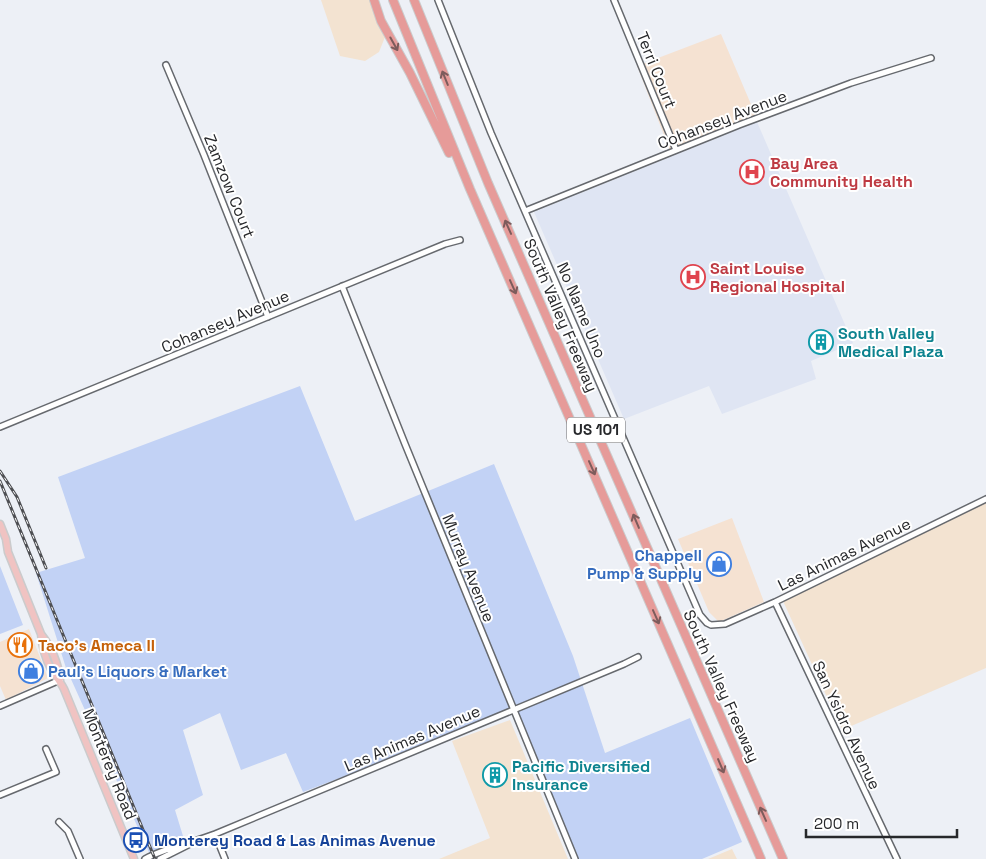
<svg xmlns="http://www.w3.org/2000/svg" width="986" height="859" viewBox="0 0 986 859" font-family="'Space Grotesk',sans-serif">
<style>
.commercial{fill:#f5e2d2}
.industrial{fill:#f3e3d1}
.built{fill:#dfe5f3}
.green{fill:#c2d2f5}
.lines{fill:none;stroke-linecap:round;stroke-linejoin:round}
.minor-casing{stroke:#66696e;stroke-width:8}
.major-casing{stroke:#cbcbcc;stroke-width:9}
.highway-casing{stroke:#cbcbcc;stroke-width:10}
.minor{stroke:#fff;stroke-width:5}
.major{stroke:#f0c3c2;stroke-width:6}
.highway{stroke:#e69b99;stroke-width:8}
.rail-casing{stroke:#4e4f53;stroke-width:3}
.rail{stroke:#fff;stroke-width:1;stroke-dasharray:4;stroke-linecap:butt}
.oneway{stroke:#7d5c5c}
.labels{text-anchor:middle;stroke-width:4;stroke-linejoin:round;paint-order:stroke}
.shield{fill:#fff;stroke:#68686b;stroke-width:1}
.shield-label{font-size:15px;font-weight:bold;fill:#27282b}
.street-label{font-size:16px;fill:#27282b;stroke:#fff}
.health-label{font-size:16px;font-weight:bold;fill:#be3a42;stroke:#fff;text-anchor:start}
.culture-label{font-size:16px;font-weight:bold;fill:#0d838f;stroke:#fff;text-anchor:start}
.shop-label{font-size:16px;font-weight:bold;fill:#366cbe;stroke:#fff;text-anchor:end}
.food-label{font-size:16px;font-weight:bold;fill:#c56008;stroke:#fff;text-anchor:start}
.transit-label{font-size:16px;font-weight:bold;fill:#164399;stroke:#fff;text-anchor:start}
</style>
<rect width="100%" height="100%" fill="#edf0f6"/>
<path class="commercial" d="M721 34 756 116 671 153 637 66Z
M732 518 764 602 719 622 709 612 678 539Z
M29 629 48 678 6 700 0 686V642Z"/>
<path class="industrial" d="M321 0H370L385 37 379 52 365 61 340 56Z
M986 502V668L842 730 783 601Z
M510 720 568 859H439L490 838 452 741Z
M732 849 737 859H708Z"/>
<path class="built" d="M757 122 853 343 811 361 816 379 722 414 709 386 624 419 534 212Z"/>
<path class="green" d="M300 386 355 521 494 464 573 656 605 753 690 718 742 842 702 859H578L545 786 516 711 303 792 286 753 241 770 220 713 183 730 203 795 175 810 187 849 162 859H152L66 668 36 573 85 558 58 477Z
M0 566 23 625 0 634Z"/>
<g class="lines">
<defs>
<path id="minor" d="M438 0 491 133 700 615 707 623 711 625 725 624 775 602 986 499
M614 0 676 150
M166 65 204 155 268 317
M525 211 739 125 851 83 931 58
M342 286 405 444 575 859
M0 427 445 244 460 240
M775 602 897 859
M0 706 60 680
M0 795 56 772 46 749
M59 822 68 831 80 859
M215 834 225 859
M145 859C167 847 192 843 215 834L624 664 638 657
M160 859 192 843"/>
<path id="major" d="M0 524 6 539 8 552 41 634C42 646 45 658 51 669 55 676 60 681 64 689L134 859
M41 634C52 648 58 662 60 679"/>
<path id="highway" d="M374 0 381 21 410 73 449 153
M393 0 470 189 761 859
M414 0 488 183 783 859"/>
</defs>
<use href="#minor" class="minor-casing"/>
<use href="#major" class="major-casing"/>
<use href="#highway" class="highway-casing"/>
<use href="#minor" class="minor"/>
<use href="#major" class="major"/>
<use href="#highway" class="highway"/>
<defs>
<path id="rail" d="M0 471 17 497 46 568
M0 481 155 859"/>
</defs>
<use href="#rail" class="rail-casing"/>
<use href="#rail" class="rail"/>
</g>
<defs><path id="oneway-shaft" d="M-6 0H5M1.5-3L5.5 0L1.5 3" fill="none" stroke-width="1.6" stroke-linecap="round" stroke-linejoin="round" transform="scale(1.25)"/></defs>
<g class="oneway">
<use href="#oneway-shaft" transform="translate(394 44) rotate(61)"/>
<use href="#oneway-shaft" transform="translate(445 78) rotate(-112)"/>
<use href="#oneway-shaft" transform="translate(508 227) rotate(-114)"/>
<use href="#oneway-shaft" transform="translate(513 287) rotate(66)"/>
<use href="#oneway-shaft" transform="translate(592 468) rotate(66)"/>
<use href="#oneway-shaft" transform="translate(636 521) rotate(-113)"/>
<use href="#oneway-shaft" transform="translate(656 617) rotate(66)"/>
<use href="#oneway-shaft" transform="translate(721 766) rotate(67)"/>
<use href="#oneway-shaft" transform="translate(763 814) rotate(-114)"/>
</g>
<defs>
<symbol id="hospital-ring" viewBox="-11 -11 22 22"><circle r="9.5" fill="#fff" stroke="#e0444e" stroke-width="1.5"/><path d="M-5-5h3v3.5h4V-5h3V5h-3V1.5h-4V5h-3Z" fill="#e0444e"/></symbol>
<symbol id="building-ring" viewBox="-11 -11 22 22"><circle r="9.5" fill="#fff" stroke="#0f9aa8" stroke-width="1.5"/><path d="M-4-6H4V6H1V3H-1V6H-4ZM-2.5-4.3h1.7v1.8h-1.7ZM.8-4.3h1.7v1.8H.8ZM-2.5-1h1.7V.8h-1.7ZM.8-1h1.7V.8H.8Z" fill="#0f9aa8"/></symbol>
<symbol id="shop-ring" viewBox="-11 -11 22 22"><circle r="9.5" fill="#fff" stroke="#3f7fe0" stroke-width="1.5"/><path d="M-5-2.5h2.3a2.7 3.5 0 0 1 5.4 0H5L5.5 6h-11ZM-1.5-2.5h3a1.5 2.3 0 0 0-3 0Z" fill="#3f7fe0"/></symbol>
<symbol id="restaurant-ring" viewBox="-11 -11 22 22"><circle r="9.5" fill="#fff" stroke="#e8710a" stroke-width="1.5"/><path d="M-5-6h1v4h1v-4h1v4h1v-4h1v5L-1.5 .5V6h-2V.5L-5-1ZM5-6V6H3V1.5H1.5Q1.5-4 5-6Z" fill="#e8710a"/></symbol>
<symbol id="bus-ring" viewBox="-11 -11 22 22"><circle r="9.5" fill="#fff" stroke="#1a4fb4" stroke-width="1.5"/><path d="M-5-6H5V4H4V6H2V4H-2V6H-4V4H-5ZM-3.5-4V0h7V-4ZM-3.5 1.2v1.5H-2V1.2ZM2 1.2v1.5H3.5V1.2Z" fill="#1a4fb4"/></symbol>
</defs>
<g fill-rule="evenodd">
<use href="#hospital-ring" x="738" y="158" width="28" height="28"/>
<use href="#hospital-ring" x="679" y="263" width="28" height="28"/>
<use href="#building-ring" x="807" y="328" width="28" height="28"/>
<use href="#shop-ring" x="705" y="550" width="28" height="28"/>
<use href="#restaurant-ring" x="6" y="631" width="28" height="28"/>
<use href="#shop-ring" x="17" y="657" width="28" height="28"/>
<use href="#building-ring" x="481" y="761" width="28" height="28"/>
<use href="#bus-ring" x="122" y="826" width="28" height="28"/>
</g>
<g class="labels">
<rect class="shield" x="567" y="417.5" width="58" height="25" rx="4"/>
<g class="shield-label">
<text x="596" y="435">US 101</text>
</g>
<g class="street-label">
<text transform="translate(657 70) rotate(68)" y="6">Terri Court</text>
<text transform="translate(722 119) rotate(-21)" y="6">Cohansey Avenue</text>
<text transform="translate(230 186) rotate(68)" y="6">Zamzow Court</text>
<text transform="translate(582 310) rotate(67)" y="6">No Name Uno</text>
<text transform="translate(561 315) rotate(67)" y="6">South Valley Freeway</text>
<text transform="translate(225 321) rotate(-23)" y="6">Cohansey Avenue</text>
<text transform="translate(844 554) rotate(-26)" y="6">Las Animas Avenue</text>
<text transform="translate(469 568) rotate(68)" y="6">Murray Avenue</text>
<text transform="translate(722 686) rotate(66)" y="6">South Valley Freeway</text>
<text transform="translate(847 725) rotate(65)" y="6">San Ysidro Avenue</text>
<text transform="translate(412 738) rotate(-23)" y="6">Las Animas Avenue</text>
<text transform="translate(110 764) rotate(68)" y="6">Monterey Road</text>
</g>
<g class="health-label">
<text x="770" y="169">Bay Area<tspan x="770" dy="18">Community Health</tspan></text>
<text x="710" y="274">Saint Louise<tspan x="710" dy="18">Regional Hospital</tspan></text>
</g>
<g class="culture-label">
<text x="838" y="339">South Valley<tspan x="838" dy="18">Medical Plaza</tspan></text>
<text x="512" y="772">Pacific Diversified<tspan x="512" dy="18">Insurance</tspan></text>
</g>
<g class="shop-label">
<text x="702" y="561">Chappell<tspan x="702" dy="18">Pump &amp; Supply</tspan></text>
<text x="48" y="677" text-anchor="start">Paul's Liquors &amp; Market</text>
</g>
<g class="food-label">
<text x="38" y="651">Taco's Ameca II</text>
</g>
<g class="transit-label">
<text x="154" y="846">Monterey Road &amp; Las Animas Avenue</text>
</g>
</g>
<path d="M806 829v8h151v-8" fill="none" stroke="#27282b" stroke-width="2.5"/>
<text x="814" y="829" font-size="15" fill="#27282b" stroke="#ffffff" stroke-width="4" paint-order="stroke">200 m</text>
</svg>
